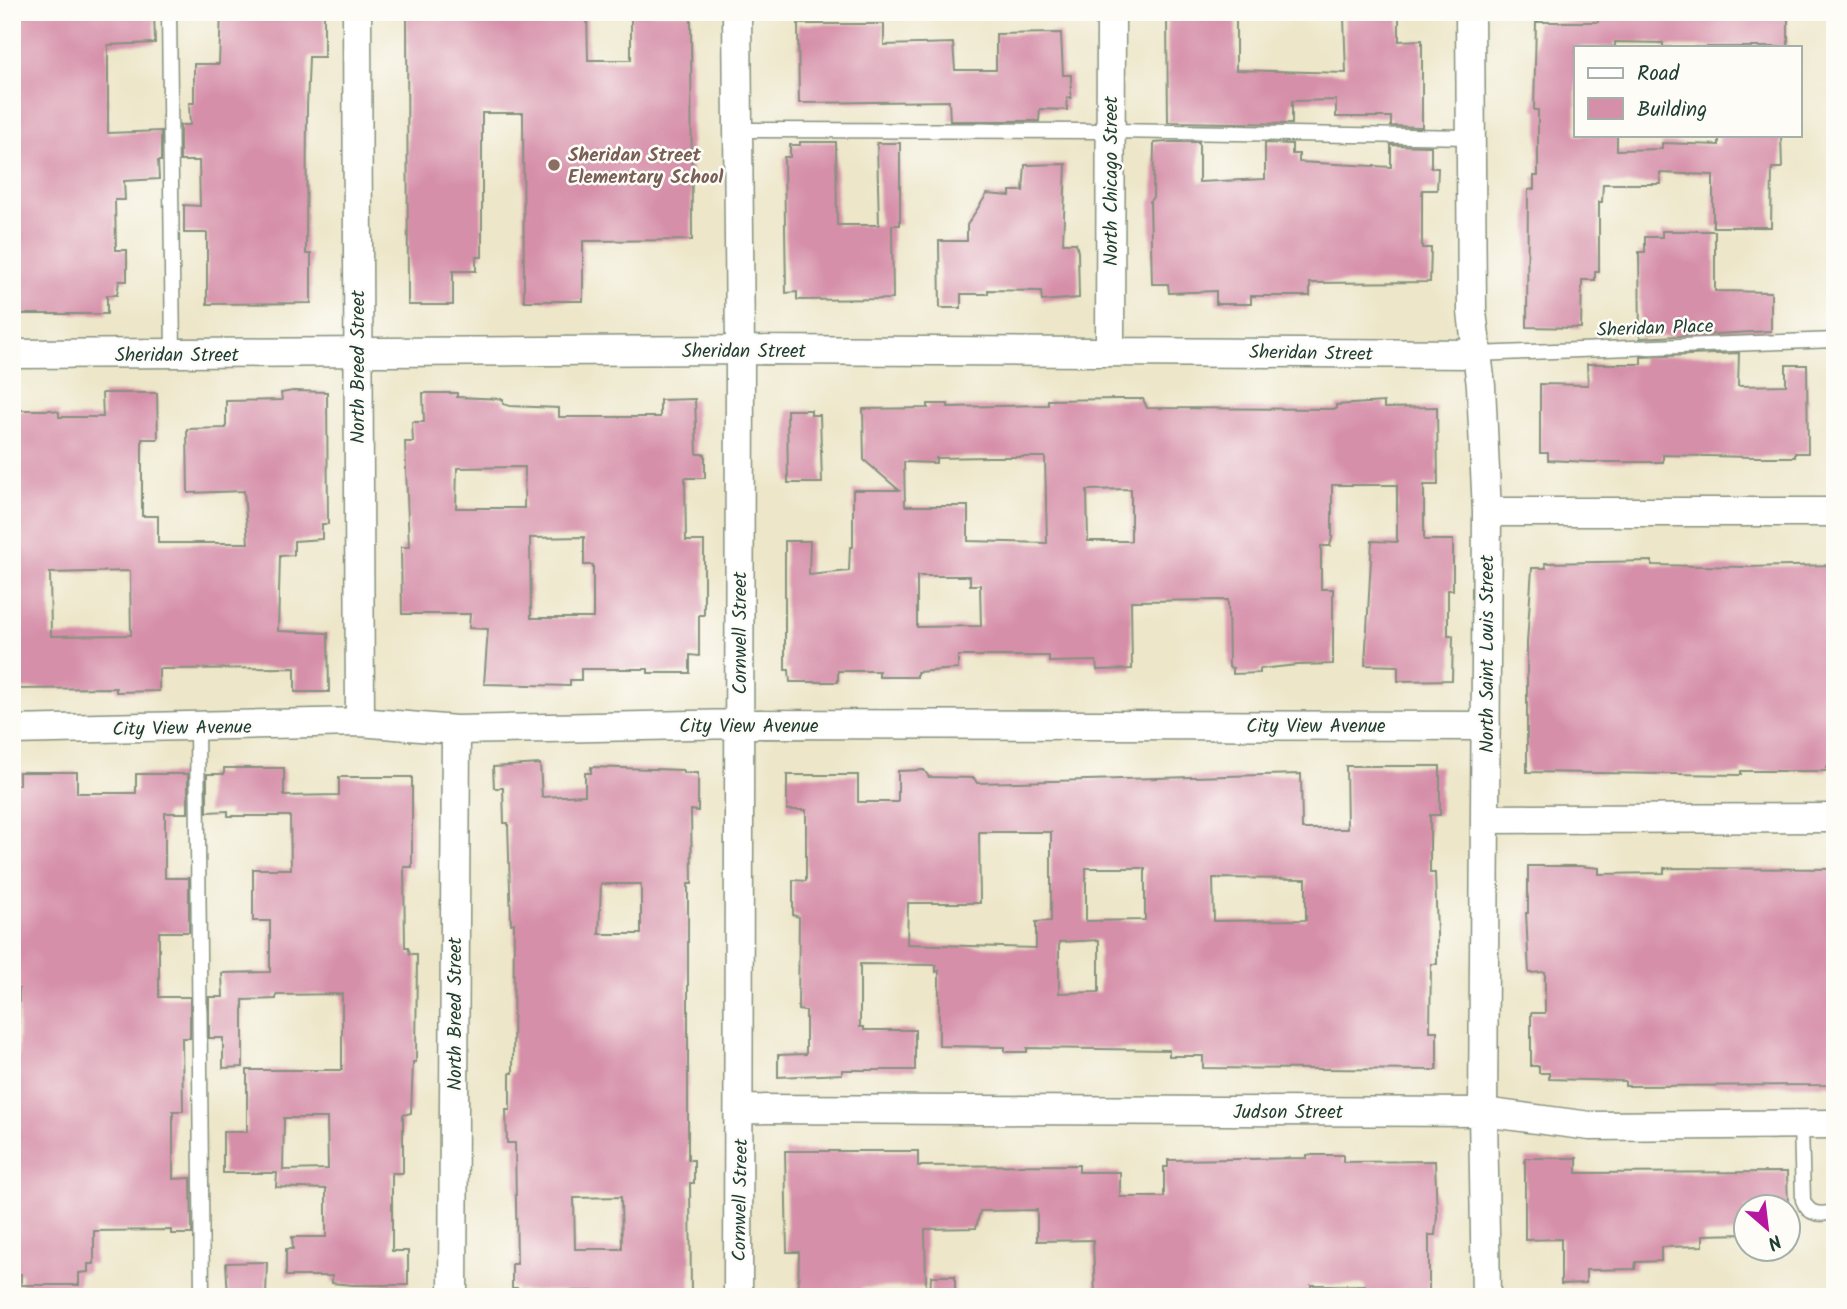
<svg xmlns="http://www.w3.org/2000/svg" width="1847" height="1309" viewBox="0 0 1847 1309" font-family="Kalam,sans-serif">
<style>
.building{fill:#d68fa9;fill-rule:evenodd}
.lines{fill:none;stroke-linecap:round;stroke-linejoin:round}
.lane-casing{stroke:#86927e;stroke-width:17}
.street-casing{stroke:#86927e;stroke-width:31}
.lane{stroke:#fff;stroke-width:14}
.street{stroke:#fff;stroke-width:28}
.education-dot{fill:#8d6e63;stroke:#fdfcf7;stroke-width:2.5}
.labels{text-anchor:middle;stroke-width:5;stroke-linejoin:round;paint-order:stroke}
.education-label{font-size:19px;font-weight:bold;fill:#785e54;stroke:#fdfcf7;text-anchor:start}
.street-label{font-size:19px;fill:#1f3d34;stroke:#fdfcf7}
</style>
<rect width="100%" height="100%" fill="#fdfcf7"/>
<filter id="ink" filterUnits="userSpaceOnUse"><feTurbulence type="fractalNoise" baseFrequency=".0143" numOctaves="2"/><feDisplacementMap in="SourceGraphic" scale="14" xChannelSelector="R" yChannelSelector="G"/><feConvolveMatrix kernelMatrix="1 2 1 2 8 2 1 2 1" color-interpolation-filters="sRGB"/></filter>
<filter id="wash" filterUnits="userSpaceOnUse"><feTurbulence type="fractalNoise" baseFrequency=".00686" numOctaves="4" result="noise"/><feDisplacementMap in="SourceGraphic" scale="28" xChannelSelector="R" yChannelSelector="G"/><feGaussianBlur stdDeviation="1.57" result="paint"/><feColorMatrix in="noise" values="0 0 0 0 0 0 0 0 0 0 0 0 0 0 0 0 0 1.4 0 .05"/><feComposite in="paint" operator="in"/></filter>
<g filter="url(#wash)">
<rect width="100%" height="100%" fill="#ede6c9"/>
<g id="blocks">
<path class="building" d="M12 12H154L155 43 108 45V133L161 131V161H158L159 179 124 181 125 200H115L116 250H127V281H119L117 295H107V314H18L19 309 13 310Z
M221 12H324V57H309L307 107 306 254H311V303L207 304V233H184V205L200 206 199 161H180V125H190L189 103H194V64H219Z
M407 12H587L588 60H631V13H691L692 240 583 241V301H524L523 113H482V257H476V271H453V305H408Z
M1399 12V41L1422 40V127L1391 126V117H1336V100L1292 101V124L1168 122 1167 18H1236V70L1346 73 1344 17H1358L1357 13Z
M1598 12H1700V18H1788V47H1663V43L1615 42V47H1576V135H1617V150L1662 149V143L1719 145V135H1781L1782 168H1772L1771 227H1713V175L1660 173 1661 184H1603L1602 202H1599V272H1595V280H1582L1581 328 1527 327 1528 190 1534 189V176H1538V110H1534L1536 22H1598Z
M798 24H884V45L953 43 955 70H996V34L1061 33 1063 75H1071V98H1067V110L1040 109 1039 121H950L949 101 799 103Z
M800 142H836L837 225H879L877 143H900V225H892L893 299 797 300V292L786 293 784 157H790V145H800Z
M1168 142H1199V182L1265 179V143L1292 144V154H1299V162L1391 167V145L1431 146V168H1438L1437 190H1422V248H1431L1430 282 1310 283V296H1251V304H1216V291L1169 293 1168 284H1152L1150 201 1153 197 1154 143Z
M1066 164 1063 243H1076L1078 252 1079 298 1042 301 1041 291 988 290V294H961V308H940L939 241H967V225L987 194 1010 196V191H1023L1025 165Z
M1662 231H1715V291L1771 292V331L1640 338 1639 252H1645V237H1662Z
M1739 353 1738 386 1786 385V365H1807L1808 453H1795V457H1752L1663 455V462H1589L1548 460V453H1540V384L1588 385 1587 364H1641V357Z
M293 391 327 392 328 524H322V539L294 541V555L280 556 278 631 328 633 329 692H295V668L159 669V691L116 692V688L12 689V410H51L59 412V417H103L102 393H157L158 439H142V516H158V543H248L244 491 188 493 187 429 226 428V401L282 400 281 393ZM130 571 131 635 51 636 50 573Z
M423 393H457V397L503 399V404L510 406 559 408V417H660V400L695 399 697 454H705V478H685L686 541H704V615H699V656L690 655V673H648V669H581V680H570V686L484 684 488 629 469 628 470 614H402L401 547H409L405 442H413L412 422H424ZM525 467 524 508H456L457 468ZM584 537V565H593V618H531L530 538Z
M1118 399H1143L1147 408 1336 409V405L1384 402V408L1437 407 1438 485H1424V540H1453V590H1448V636H1453L1452 680 1398 681V666L1365 665 1372 541 1397 542V485H1332V538L1330 546H1321V589H1333V664L1297 665 1260 669V673L1233 674V668L1229 667 1228 600 1131 601 1132 669 1097 670 1096 661 1049 662V656H958V669L917 672V677H879V671H838V682H790L789 670H785V541H810L809 575 849 571 850 547H853V490H899L864 460 863 409 928 408V404H948V407L1048 405V400ZM989 457H1045L1047 543 968 541V506H905L904 462 936 463V458ZM1131 489V541H1088L1087 490ZM917 576H970V585H980L981 626 917 627Z
M787 410H811V415H820L822 483H788Z
M1652 561V565L1747 567 1835 565V767H1827V771H1741V775L1527 772V643L1532 568H1546L1545 563Z
M540 764 542 797 585 795V773H591V767L683 770V773H698V811L691 810 692 884H688V1160H694V1183H690L691 1296 607 1297V1291H517V1288H512V1264H517L515 1143H507L506 1110H510V1073H513L514 923 511 924 508 823H504L503 788H494L493 767ZM601 884H641V934H599ZM621 1197 622 1249H575L574 1198Z
M1346 766H1440V815H1430V873H1435L1437 934V964H1431L1430 1031H1437V1070L1203 1068V1056H1169V1050L1027 1048V1052H1005V1047L939 1046V971L936 972V965L860 964V1027H864V1030H915V1070H842V1074L778 1077V1055L806 1054V1011L798 1010 799 917 793 915V880L806 881V810H787V775H858V802H898V771L924 770 929 777 974 778 977 783 1301 774 1302 829H1347ZM979 832H1051V921L1036 922V948L907 944 908 903H980ZM1086 868H1145V920L1086 921ZM1213 878 1306 879V920L1214 921ZM1099 940V992L1059 993V942Z
M224 768H284V796L339 795V777H412V867H404L405 947H408L410 954H417L416 1062H413L411 1113 403 1115V1173H392V1251H408V1285H353L332 1283V1276H286V1249H293L292 1237H326V1189L276 1187 277 1173H223V1132H247V1070H342V994L276 995V999L243 1000V1067L223 1068V1038H209V997H223L222 973 270 972V921H253V869H291L290 816H228V811L207 812V774H224ZM284 1118H327L328 1169 283 1170Z
M19 772H77V793H136V774H188V813H165V878H189V932H159V997H190V1038H182L183 1111H173V1179L191 1178 192 1234H171V1230L94 1231V1264H88V1272L79 1273V1285H21V1274H15L12 1058 18 1057 19 989H12V877L14 785H19Z
M1528 866H1579L1599 868V874L1664 873V868L1835 869V1085L1625 1086V1081L1549 1079V1073H1539V1066H1531V1013H1545V972L1529 973 1526 913H1528Z
M785 1151H918V1166L1079 1165V1172H1120V1197H1164V1167H1168V1160L1307 1158V1155H1343V1162L1435 1161 1437 1216 1435 1235H1429V1297H1365V1285H1311V1297H1095L1093 1240 1037 1241V1210L980 1211 976 1228 925 1229 926 1287 861 1288V1297H798L799 1252H787Z
M1525 1158H1577V1173L1787 1172 1788 1208H1746V1234L1703 1235V1246L1661 1247V1261L1636 1262 1635 1269 1586 1270V1283L1561 1284V1239L1525 1240Z
M267 1262 266 1297H228L226 1263Z
M931 1276H955V1297H930Z"/>
</g>
</g>
<g filter="url(#ink)">
<use href="#blocks" fill-opacity="0" stroke="#86927e" stroke-width="2"/>
<g class="lines">
<defs>
<path id="lane" d="M169 12 173 354
M738 130 1111 131 1469 137
M1476 354 1835 340
M197 726 202 1297
M1801 1124 1803 1200C1808 1215 1821 1216 1835 1211"/>
<path id="street" d="M357 12 360 722
M737 12 740 350 738 1297
M1470 12 1472 312 1481 386 1487 512 1483 1112 1486 1297
M1110 350 1111 12
M12 354 740 350 1476 354
M1487 512H1835
M12 730 360 722 456 730 739 724 1486 726
M1487 819 1835 818
M740 1109 1483 1112 1590 1126 1835 1124
M453 1297 456 730"/>
</defs>
<use href="#lane" class="lane-casing"/>
<use href="#street" class="street-casing"/>
<use href="#lane" class="lane"/>
<use href="#street" class="street"/>
</g>
</g>
<circle class="education-dot" cx="554" cy="165" r="7"/>
<g class="labels">
<g class="education-label">
<text x="568" y="161">Sheridan Street<tspan x="568" dy="22">Elementary School</tspan></text>
</g>
<g class="street-label">
<text transform="translate(1110 181) rotate(-90)" y="7">North Chicago Street</text>
<text transform="translate(1655 327) rotate(-2)" y="7">Sheridan Place</text>
<text x="744" y="357">Sheridan Street</text>
<text transform="translate(1311 352) rotate(1)" y="7">Sheridan Street</text>
<text x="177" y="361">Sheridan Street</text>
<text transform="translate(357 367) rotate(-90)" y="7">North Breed Street</text>
<text transform="translate(739 633) rotate(-90)" y="7">Cornwell Street</text>
<text transform="translate(1486 654) rotate(-90)" y="7">North Saint Louis Street</text>
<text x="749" y="732">City View Avenue</text>
<text x="1316" y="732">City View Avenue</text>
<text transform="translate(182 727) rotate(-1)" y="7">City View Avenue</text>
<text transform="translate(454 1014) rotate(-90)" y="7">North Breed Street</text>
<text x="1288" y="1118">Judson Street</text>
<text transform="translate(739 1200) rotate(-89)" y="7">Cornwell Street</text>
</g>
</g>
<rect width="1847" height="1309" fill="none" stroke="#fdfcf7" stroke-width="42"/>
<rect x="1574" y="46" width="228" height="91" fill="#fdfcf7" stroke="#a4b0a9" stroke-width="2"/>
<rect x="1588" y="68" width="35" height="10" fill="#ffffff" stroke="#a4b0a9" stroke-width="2"/>
<text x="1637" y="80" font-size="21" fill="#1f3d34">Road</text>
<rect x="1588" y="98" width="35" height="21" fill="#d68fa9" stroke="#a4b0a9" stroke-width="2"/>
<text x="1637" y="116" font-size="21" fill="#1f3d34">Building</text>
<g transform="translate(1767 1228) rotate(152)"><circle r="33" fill="#fdfcf7" stroke="#a4b0a9" stroke-width="2"/>
<path d="M0-5L12 26L0 18L-12 26Z" fill="#b5179e"/>
<text y="-10" font-size="19" font-weight="bold" text-anchor="middle" fill="#1f3d34">N</text>
</g>
</svg>
